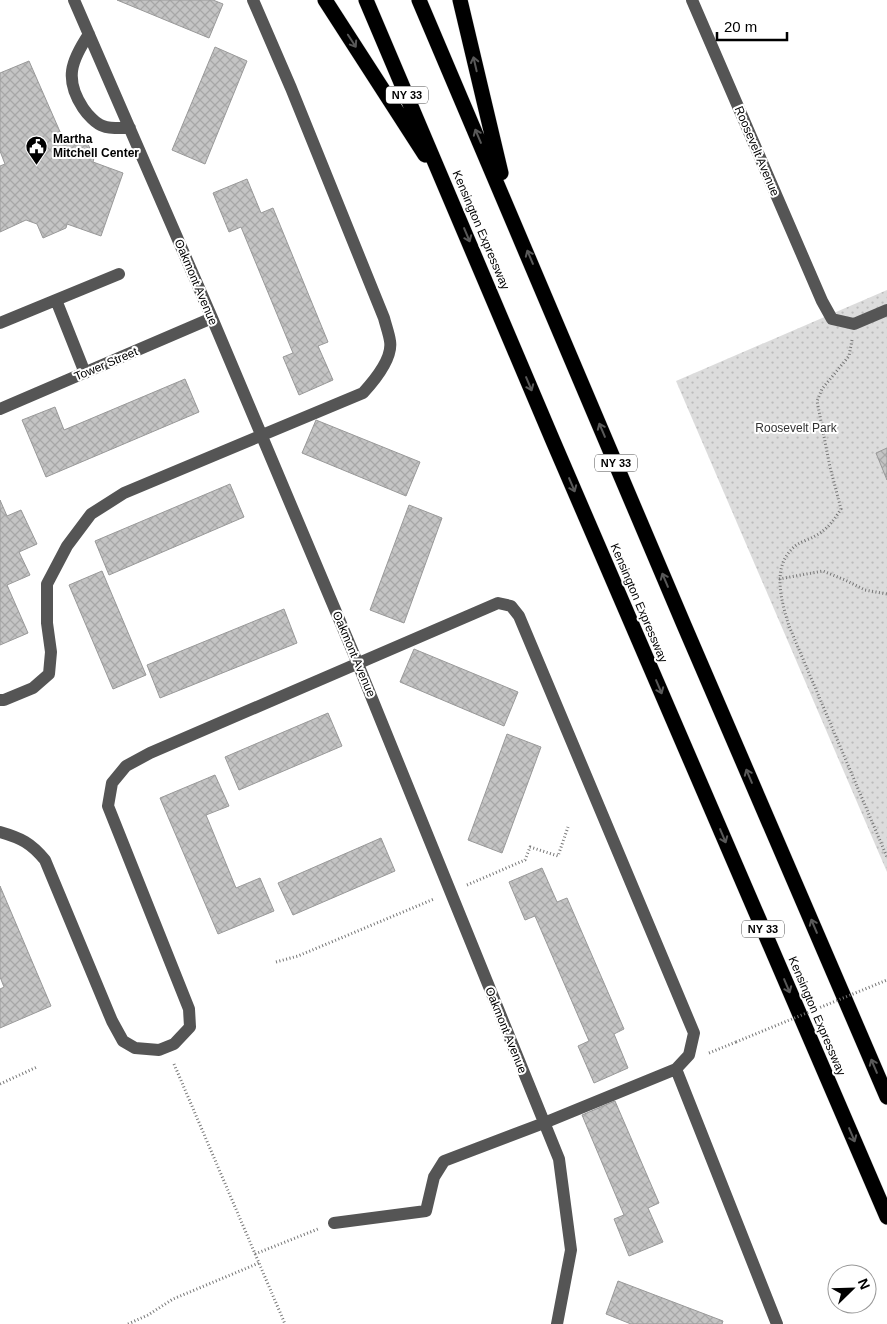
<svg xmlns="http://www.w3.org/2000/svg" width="887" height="1324" viewBox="0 0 887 1324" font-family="Arial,sans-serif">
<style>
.park{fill:url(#park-dots)}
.building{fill:url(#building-cross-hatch);stroke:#999}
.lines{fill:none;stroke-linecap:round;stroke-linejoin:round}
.highway-casing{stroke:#dbdbdb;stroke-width:16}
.path{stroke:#777;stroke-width:3;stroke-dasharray:1 2.5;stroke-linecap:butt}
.minor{stroke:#555;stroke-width:12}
.highway{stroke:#000;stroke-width:15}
.path-bridge{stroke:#777;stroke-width:3;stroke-dasharray:1 2.5;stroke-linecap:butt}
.oneway{stroke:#595959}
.labels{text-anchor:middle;stroke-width:4;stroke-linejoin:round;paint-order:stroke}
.shield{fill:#fff;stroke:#4c4c4c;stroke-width:1}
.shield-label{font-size:11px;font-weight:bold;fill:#000}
.poi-label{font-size:12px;font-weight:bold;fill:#000;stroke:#fff;text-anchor:start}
.street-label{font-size:12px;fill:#000;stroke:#fff}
.park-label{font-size:12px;fill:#333;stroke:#fff}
</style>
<defs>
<pattern id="park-dots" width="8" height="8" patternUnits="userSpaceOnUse" patternTransform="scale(1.25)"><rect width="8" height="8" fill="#dcdcdc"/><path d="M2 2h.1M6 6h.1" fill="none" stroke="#bbb" stroke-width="1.8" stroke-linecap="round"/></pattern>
<pattern id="building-cross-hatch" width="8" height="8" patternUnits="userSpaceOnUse" patternTransform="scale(1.25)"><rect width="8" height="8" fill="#c4c4c4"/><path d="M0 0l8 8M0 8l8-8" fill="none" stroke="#a7a7a7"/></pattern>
</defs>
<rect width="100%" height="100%" fill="#fff"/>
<path class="park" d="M887 290V872L676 381Z"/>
<path class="building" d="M117 0H213L223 4 209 38Z
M215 47 247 61 205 164 172 150Z
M29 61 61 134 88 144 94 158 93 162 123 173 101 236 67 224 66 228 43 238 37 224 26 220 0 232V166L5 164 0 151V73Z
M247 179 261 213 273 208 328 342 318 346 333 380 299 395 283 357 293 353 241 227 229 232 213 193Z
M185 379 199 412 46 477 22 420 55 407 64 430Z
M316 420 420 462 406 496 302 453Z
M887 448V480L876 453Z
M230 484 244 517 109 575 95 541Z
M0 500 7 516 21 510 37 544 19 552 30 575 7 585 28 633 0 645Z
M409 505 442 518 404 623 370 610Z
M102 571 146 675 113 689 69 585Z
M284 609 297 643 160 698 147 665Z
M414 649 518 692 504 726 400 682Z
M328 713 342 746 239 790 225 757Z
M507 734 541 747 502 853 468 840Z
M215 775 229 806 206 815 236 888 260 878 274 911 218 934 160 798Z
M381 838 395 871 293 915 278 883Z
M542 868 557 902 567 898 624 1029 614 1034 628 1068 594 1083 578 1046 589 1041 535 916 525 920 509 882Z
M0 886 51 1006 0 1028V989L4 987 0 977Z
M615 1101 659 1203 648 1208 663 1242 629 1256 614 1219 624 1215 582 1115Z
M618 1281 723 1321 722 1324H631L606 1314Z"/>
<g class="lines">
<defs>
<path id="highway" d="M325 0 425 155
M366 0 553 441 887 1217
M419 0 684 625 887 1097
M460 0 501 173"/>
</defs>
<use href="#highway" class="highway-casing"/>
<path class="path" d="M852 340 849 356 822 389 817 401 830 467 841 509C834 520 827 530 815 536 810 539 803 541 798 544 770 563 781 600 789 626L887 857
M779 579 823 571 845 580 865 590 887 594
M467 885 525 860 530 847 558 856 568 827
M276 962 298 956 434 899
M709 1053 736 1042
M174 1064 285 1324
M0 1084 37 1067
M255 1254 318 1229
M128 1324 148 1315 173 1299 259 1263"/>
<path class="minor" d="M74 0 212 318 358 664 559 1159 571 1250 557 1324
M692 0 822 301 832 319 854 324 887 310
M89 34C71 61 64 79 83 108 87 114 96 124 103 126 110 129 122 128 130 128
M56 300 85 373
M0 323 119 274
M0 409 212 318
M0 700H4L33 688 49 674 51 652 47 623V584L67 546 91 514 124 493 363 393C374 381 393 358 390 341 389 334 386 326 384 318L291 88 253 0
M0 832C21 838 31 843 45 860L112 1021 123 1041 135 1048 159 1050 174 1044 190 1027 189 1009 108 806 112 783 126 766 150 753 498 603 511 606 519 616 694 1033 689 1055 676 1069 544 1123 444 1161 434 1177 426 1211 334 1223
M676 1069 777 1324"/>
<use href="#highway" class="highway"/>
<path class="path-bridge" d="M736 1042 887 980"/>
</g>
<defs><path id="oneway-shaft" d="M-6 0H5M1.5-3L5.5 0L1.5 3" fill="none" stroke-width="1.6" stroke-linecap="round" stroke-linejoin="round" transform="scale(1.25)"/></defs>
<g class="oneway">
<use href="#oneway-shaft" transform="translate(352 41) rotate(57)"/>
<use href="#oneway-shaft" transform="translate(475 64) rotate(-103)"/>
<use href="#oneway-shaft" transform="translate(478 136) rotate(-113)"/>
<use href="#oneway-shaft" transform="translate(467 235) rotate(67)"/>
<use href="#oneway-shaft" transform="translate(530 257) rotate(-113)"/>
<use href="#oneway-shaft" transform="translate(529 384) rotate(67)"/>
<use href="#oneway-shaft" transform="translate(602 430) rotate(-113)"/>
<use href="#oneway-shaft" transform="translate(572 485) rotate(67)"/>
<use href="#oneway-shaft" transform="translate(665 580) rotate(-113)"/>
<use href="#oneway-shaft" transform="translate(659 687) rotate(67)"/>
<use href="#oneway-shaft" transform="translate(749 776) rotate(-113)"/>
<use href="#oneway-shaft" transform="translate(723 836) rotate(67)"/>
<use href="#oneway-shaft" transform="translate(814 926) rotate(-113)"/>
<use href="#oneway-shaft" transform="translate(787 986) rotate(67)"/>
<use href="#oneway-shaft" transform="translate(874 1066) rotate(-113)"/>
<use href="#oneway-shaft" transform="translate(852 1135) rotate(67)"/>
</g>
<defs>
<symbol id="civic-pin" viewBox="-11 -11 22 30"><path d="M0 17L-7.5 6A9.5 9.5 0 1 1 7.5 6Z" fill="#000" stroke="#fff"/><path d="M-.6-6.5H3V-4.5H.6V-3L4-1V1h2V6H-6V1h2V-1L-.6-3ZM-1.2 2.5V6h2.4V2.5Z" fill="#fff"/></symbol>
</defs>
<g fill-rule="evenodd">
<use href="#civic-pin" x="24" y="134" width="25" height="34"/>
</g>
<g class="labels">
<g class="shield">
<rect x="386" y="86.5" width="42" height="17" rx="4"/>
<rect x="595" y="454.5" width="42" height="17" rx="4"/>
<rect x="742" y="920.5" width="42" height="17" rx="4"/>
</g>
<g class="shield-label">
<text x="407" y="99">NY 33</text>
<text x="616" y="467">NY 33</text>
<text x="763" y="933">NY 33</text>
</g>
<g class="poi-label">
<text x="53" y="143">Martha<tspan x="53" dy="14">Mitchell Center</tspan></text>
</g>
<g class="street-label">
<text transform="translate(757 151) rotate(67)" y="4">Roosevelt Avenue</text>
<text transform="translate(481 230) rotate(67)" y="4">Kensington Expressway</text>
<text transform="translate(196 282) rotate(67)" y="4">Oakmont Avenue</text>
<text transform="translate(106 364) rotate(-23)" y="4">Tower Street</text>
<text transform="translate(639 603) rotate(67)" y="4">Kensington Expressway</text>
<text transform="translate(354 654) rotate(67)" y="4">Oakmont Avenue</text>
<text transform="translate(817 1016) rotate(67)" y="4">Kensington Expressway</text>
<text transform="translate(506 1030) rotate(68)" y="4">Oakmont Avenue</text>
</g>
<g class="park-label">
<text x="796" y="432">Roosevelt Park</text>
</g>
</g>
<g transform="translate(852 1289) rotate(67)"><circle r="24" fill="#ffffff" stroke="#999999"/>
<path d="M0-4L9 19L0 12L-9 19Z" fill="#000000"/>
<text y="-8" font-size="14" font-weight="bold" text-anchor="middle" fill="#000000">N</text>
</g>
<path d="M717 32v8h70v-8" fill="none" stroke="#000000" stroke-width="2.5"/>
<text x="724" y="32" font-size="15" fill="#000000" stroke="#ffffff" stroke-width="4" paint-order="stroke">20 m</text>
</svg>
